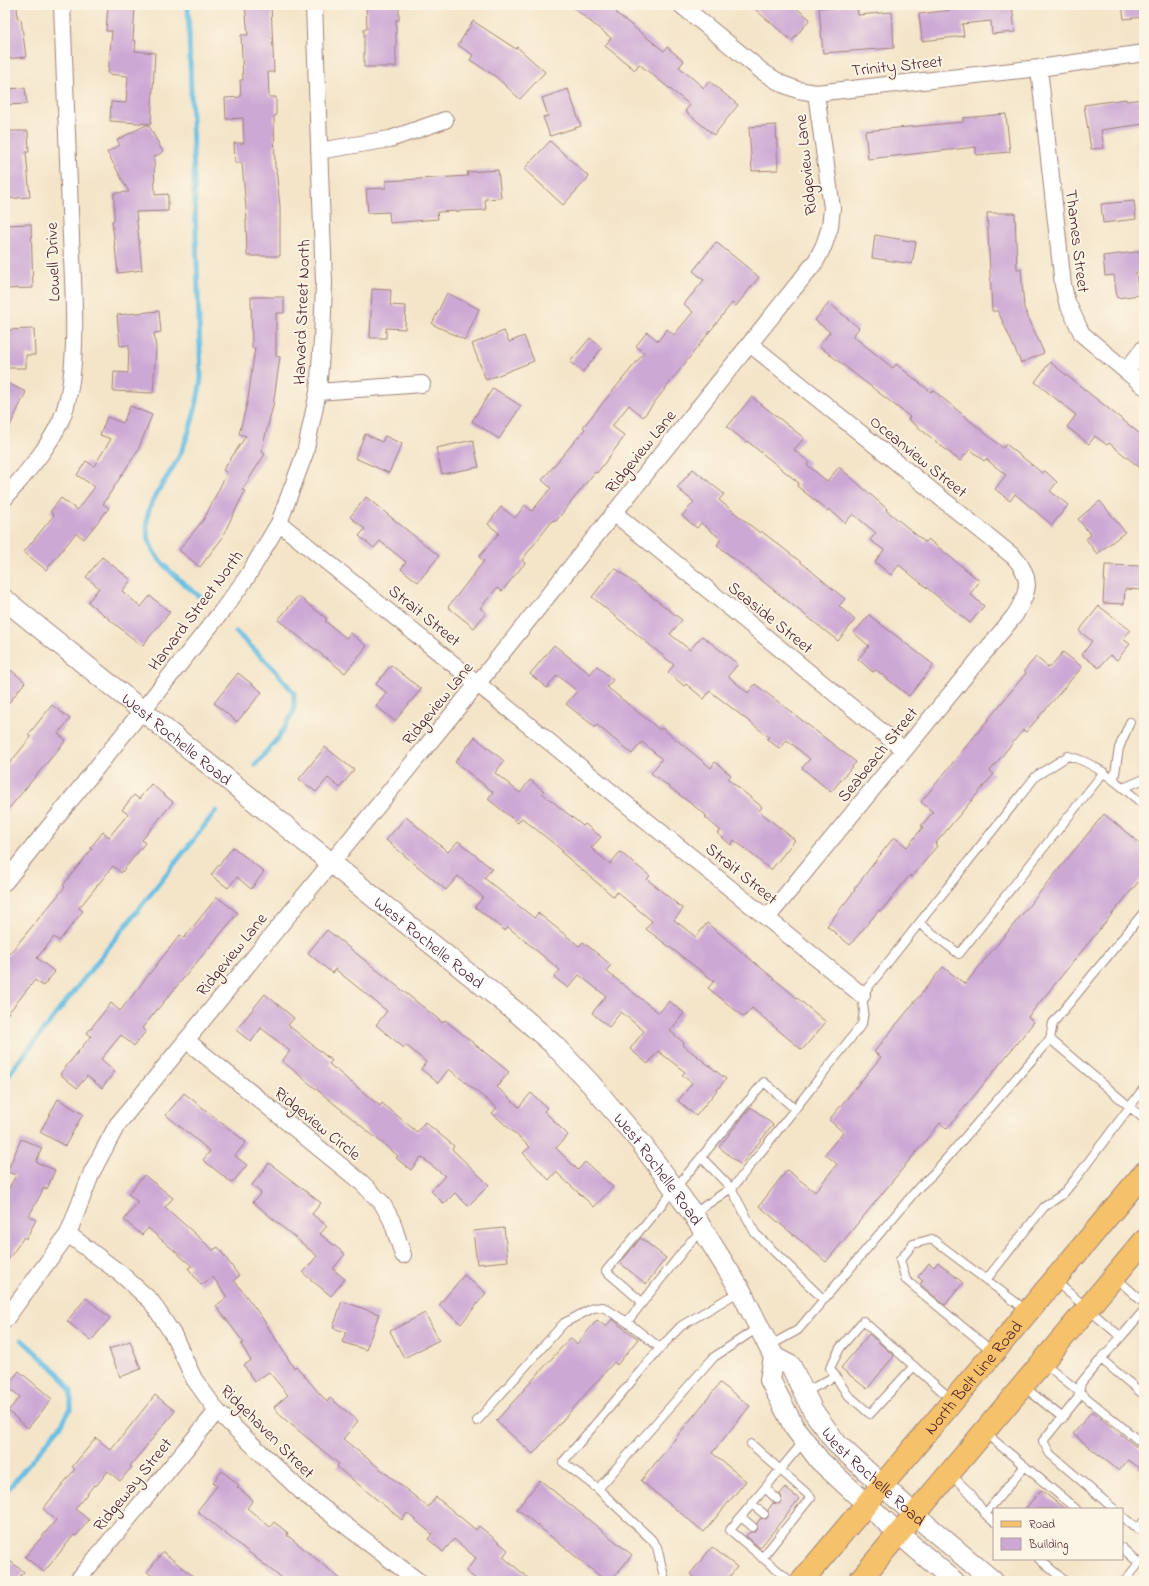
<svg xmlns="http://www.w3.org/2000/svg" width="1149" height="1586" viewBox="0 0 1149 1586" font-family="'Indie Flower',sans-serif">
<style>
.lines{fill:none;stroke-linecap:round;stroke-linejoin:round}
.stream{stroke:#66bee3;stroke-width:5}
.building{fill:#cca8d5}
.service-casing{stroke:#9f827a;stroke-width:10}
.minor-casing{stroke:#9f827a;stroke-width:18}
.tertiary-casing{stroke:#9f827a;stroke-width:22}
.primary-casing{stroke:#9f827a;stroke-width:24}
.service{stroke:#fff;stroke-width:8}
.minor{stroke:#fff;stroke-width:16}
.tertiary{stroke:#fff;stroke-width:20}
.primary{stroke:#f5c16b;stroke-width:22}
.labels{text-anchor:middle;stroke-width:4;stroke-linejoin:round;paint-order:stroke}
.street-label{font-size:17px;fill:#4a1f2b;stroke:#fcf5e5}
</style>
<rect width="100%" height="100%" fill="#fcf5e5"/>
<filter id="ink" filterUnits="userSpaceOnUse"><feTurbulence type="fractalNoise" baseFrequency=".025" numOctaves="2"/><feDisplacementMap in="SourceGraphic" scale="8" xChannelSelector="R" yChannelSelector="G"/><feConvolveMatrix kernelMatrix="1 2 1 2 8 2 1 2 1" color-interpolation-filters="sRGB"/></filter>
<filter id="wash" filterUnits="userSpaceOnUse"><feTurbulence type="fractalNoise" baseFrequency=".012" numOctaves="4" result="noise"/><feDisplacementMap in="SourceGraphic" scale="16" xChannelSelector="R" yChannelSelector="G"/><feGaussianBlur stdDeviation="0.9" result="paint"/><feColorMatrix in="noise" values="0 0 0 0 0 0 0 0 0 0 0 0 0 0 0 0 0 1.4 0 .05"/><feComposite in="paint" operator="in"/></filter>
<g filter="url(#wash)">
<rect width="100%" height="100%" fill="#f4e5c9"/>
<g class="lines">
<path class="stream" d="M188 5 201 379C197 404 192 428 181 452 167 486 135 505 151 546 157 563 189 588 204 600
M236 632 275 670 294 693V711L279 737 255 765
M5 1079 216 811
M5 1493 62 1424 71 1408V1391L60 1375 22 1340"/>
</g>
<g id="blocks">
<path class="building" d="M5 5H17L18 20 21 19 26 57 5 59Z
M108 5H135L133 41H136L135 51 155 53 151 124 110 121 111 102 126 103 128 76 108 74 112 31H106Z
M245 5H271L274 72H268L269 97H276V116H274L275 168H276L280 206V256H247L246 220H247L242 163H235L234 143H244L243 118 226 119 225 98 241 97 240 80H243L241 35H248Z
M366 5H399V20H396V67H364V29H367Z
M570 5H623L616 13 664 51 667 47 684 61 679 67 704 88 709 81 738 105 714 135 685 111 690 105 639 64 635 70 605 46 611 38Z
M750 5H792L810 19 792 41Z
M857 5 858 15 892 12 894 48 823 53 819 8Z
M969 5H1012L1015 32 992 34 991 21 962 24 964 36 922 41 919 14 969 8Z
M1122 5H1144V17L1124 19Z
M473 21 516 49 517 47 545 72 520 99 495 76 470 60 473 55 458 45Z
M25 88 27 104 5 105V89Z
M568 89 581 126 550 136 543 117 548 116 542 98Z
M1126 99V101L1144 99V124L1101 130 1104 148 1091 149 1084 105Z
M1006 114 1010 152 976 155V147L868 159 865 131 963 122V118Z
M148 124 163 152 154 157 155 195 168 194V211L136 212 142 270 118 273 112 221H114V193L129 192 107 152 120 145 117 140Z
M776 125 778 170 752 171 749 127Z
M5 131H28L29 152H26L30 197 5 199Z
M550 141 589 177 563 205 524 169Z
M498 170 501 198 485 199 486 210 437 212 438 219 390 223 389 212 368 213 366 189 386 188V181L468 176 467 172Z
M1134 201 1136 219 1103 223 1101 204Z
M987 213H1015L1017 269H1021L1024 308 1044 353 1021 363 998 311H992Z
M31 224 33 288 5 289V225Z
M875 235 916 242 912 264 872 258Z
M716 242 759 277 736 306 732 303 643 417 629 405 612 426 625 436 597 473 595 472 556 521 553 520 522 560 525 563 502 591 497 588 480 608 486 613 474 628 448 607 484 561 479 557 499 533 488 524 501 507 515 518 525 505 532 511 551 488 542 480 585 429 583 427 644 353 636 346 647 332 658 341 667 329 674 335 693 312 684 304 704 280 693 271Z
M1144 251V270L1136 272 1139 295 1117 298 1114 275 1105 276 1103 256Z
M372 289 391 290 390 305 406 306 405 329 386 328V338H370Z
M447 293 479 309 465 340 432 324Z
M251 297H284V313H276V356L280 357 273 406 261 452 265 454 242 490 245 491 223 535 224 536 200 567 179 550 204 519 227 473 223 470 246 436 239 434 248 399 255 348H252Z
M829 303 859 328 853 336 893 368 896 364 931 392 933 390 1003 448 1006 444 1042 473 1045 471 1057 482 1050 491 1068 505 1052 525 1015 494 1010 501 995 489 1006 475 986 459 984 461 970 449 960 461 908 419 910 417 819 346 830 332 815 320Z
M159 311 161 332 154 333 156 349 153 393 113 391 114 372 128 373 129 345 120 346 117 315Z
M34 329 35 355H26V368H5V330Z
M504 331 509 342 524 336 534 361 486 380 472 344Z
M590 338 602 348 583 372 570 362Z
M1050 362 1144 437V471L1109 443 1107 445 1095 436 1089 444 1067 427 1076 415 1035 382Z
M5 382 26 392 5 436Z
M493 388 521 406 499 439 472 421Z
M752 397 804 438 794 450 809 462 807 465 827 481 839 467 887 509 886 510 925 542 928 539 980 581 970 594 984 606 970 623 899 565 891 575 875 562 884 550 870 540 876 533 853 514 845 523 829 509 828 511 797 486 799 483 747 441 746 442 727 427Z
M130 406 152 415 138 450 103 504 109 508 84 539 76 533 46 570 24 552 54 515 50 512 61 498 77 510 95 487 77 475 86 461 94 466 111 439 100 435 107 417 123 423Z
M365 434 382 442 385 436 402 444 389 473 355 458Z
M473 440 479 467 442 474 436 448Z
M693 469 724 494 719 500 760 533 761 531 797 559 845 599 839 606 855 620 838 641 717 545 721 539 701 523 697 528 682 516 694 502 677 488Z
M366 497 439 556 418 582 401 569 406 562 380 541 374 548 359 536 365 529 350 517Z
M1100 501 1125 532 1097 554 1086 539 1091 535 1078 519Z
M102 557 131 580 122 591 141 607 150 596 170 612 142 646 88 602 99 588 86 577Z
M1105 565 1143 566V590L1125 589 1124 604 1103 603Z
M615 568 682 620 670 634 690 650 702 636 738 664 728 676 748 693 755 684 856 762 831 792 802 768 810 759 787 740 780 749 767 739 769 737 710 691 704 699 686 684 684 686 668 672 674 665 592 597Z
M298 596 327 619 325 621 346 638 350 633 367 646 345 673 278 620Z
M1099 606 1130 630 1123 639 1130 644 1117 660 1110 655 1099 668 1082 655 1092 641 1079 631Z
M869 615 934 665 909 696 876 670 873 672 858 659 869 646 854 633Z
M554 645 590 674 597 666 613 680 607 687 660 730 662 728 711 768 715 762 731 775 728 779 762 807 759 811 795 840 771 870 734 840 731 845 717 833 721 831 705 817 707 816 651 773 662 759 642 742 632 754 597 725 595 727 566 704 577 691 557 675 547 688 530 674Z
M1063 652 1082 667 1026 732 1023 730 990 771 994 774 935 844 937 846 912 877 910 875 881 911 879 910 850 945 827 926 855 890 854 889 894 837 907 847 923 827 921 826 933 812 921 802 1026 673 1024 671 1036 657 1049 668Z
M391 665 421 689 395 721 376 706 387 693 376 684Z
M11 670 25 682 5 708V677Z
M238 673 262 692 237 722 214 703Z
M52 705 70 719 58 734 66 740 5 813V769L31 737 28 735Z
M475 737 504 761 495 773 520 793 530 780 544 791 542 793 583 826 585 824 601 837 591 848 610 864 620 852 650 876 647 879 683 909 674 920 696 937 707 923 826 1022 802 1050 752 1008 744 1017 708 988 714 981 646 929 652 921 617 892 614 897 561 852 563 851 522 818 518 823 488 799 493 792 455 762Z
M325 747 354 770 340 788 328 778 316 792 299 779Z
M151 784 173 802 142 840 145 843 121 873 113 866 79 908 83 911 59 941 54 937 37 958 55 972 43 986 35 980 5 1017V959L65 887 63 885 92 849 90 848 103 832 109 837 128 814 122 810 134 795 139 799Z
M1104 814 1144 847V875L1028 1017 1034 1022 947 1129 940 1123 826 1262 759 1206 787 1170 815 1192 837 1164 825 1154 843 1132 829 1120 881 1057 874 1052 943 967 965 984Z
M406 817 448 852 458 841 492 869 484 878 534 918 538 913 579 946 583 942 611 965 606 971 659 1013 669 1001 684 1013 670 1031 684 1043 683 1045 726 1079 696 1116 678 1101 692 1083 682 1075 685 1072 658 1051 648 1064 630 1049 644 1031 621 1012 609 1027 592 1013 606 996 579 975 568 988 554 977 560 970 508 927 505 931 475 907 483 897 458 876 446 890 386 840Z
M233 847 264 872 251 889 237 877 228 888 211 875Z
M217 897 238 913 142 1028 146 1031 134 1046 121 1035 101 1059 115 1071 102 1088 87 1076 77 1088 60 1074 91 1036 87 1033 111 1003 120 1011 180 935 184 938Z
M327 930 443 1023 445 1020 509 1072 497 1087 519 1107 531 1093 547 1108 544 1111 568 1135 556 1148 578 1170 585 1162 613 1187 594 1207 556 1172 549 1180 523 1153 530 1147 492 1113 497 1108 449 1069 438 1083 421 1069 426 1062 406 1045 404 1048 376 1025 387 1011 335 969 332 973 308 953Z
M265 994 294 1018 288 1025 332 1061 329 1064 380 1106 382 1103 417 1132 425 1122 454 1146 452 1149 489 1185 468 1206 455 1193 444 1204 431 1191 445 1176 421 1157 411 1170 396 1158 398 1156 282 1061 290 1051 261 1028 251 1042 236 1030Z
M184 1093 246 1142 235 1156 247 1165 232 1183 203 1160 210 1151 166 1115Z
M58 1099 83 1114 65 1146 40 1132Z
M751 1107 773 1125 741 1165 719 1147Z
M21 1139 42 1148 36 1162 55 1170 47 1189 44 1188 29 1216 36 1220 26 1239 24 1237 5 1264V1196L16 1175 7 1172Z
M269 1163 321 1203 312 1214 327 1226 320 1234 345 1254 333 1269 345 1279 331 1296 303 1273 317 1256 253 1202 261 1193 252 1185Z
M144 1175 173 1198 165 1207 213 1250 218 1247 239 1276 234 1280 261 1316 294 1368 296 1366 327 1402 330 1398 358 1421 343 1439 428 1507 436 1497 476 1530 479 1526 508 1550 503 1557 532 1581H478L466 1571 476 1558 454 1539 443 1552 428 1539 432 1534 407 1513 402 1520 337 1467 339 1464 282 1417 274 1407 288 1395 269 1372 254 1382 244 1365 251 1361 241 1344 244 1343 216 1306 227 1297 213 1277 201 1285 188 1268 192 1266 148 1228 142 1235 124 1220 138 1202 128 1194Z
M504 1228 508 1261 477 1264 473 1231Z
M641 1238 666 1258 646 1284 620 1263Z
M938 1262 963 1283 945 1305 920 1284 923 1281 918 1277 929 1263 934 1267Z
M464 1275 486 1293 461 1324 439 1305Z
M86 1298 110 1318 91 1341 67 1321Z
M342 1301 379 1314 366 1350 342 1342 346 1332 333 1328Z
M425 1313 439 1340 404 1358 390 1331Z
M612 1319 638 1339 617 1365 614 1362 533 1454 496 1421 570 1338 577 1344 597 1320 606 1327Z
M869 1334 894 1356 867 1389 841 1368Z
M130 1341 141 1369 120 1377 109 1349Z
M19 1371 52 1399 28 1428 8 1411 20 1397 7 1386Z
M720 1383 750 1406 712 1453 746 1481 704 1532 641 1481Z
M155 1395 175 1411 130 1466 132 1467 120 1481 108 1471 96 1486 94 1485 75 1509 89 1520 76 1536 74 1535 44 1572 25 1557 56 1520 43 1509 75 1469 72 1467 96 1438 111 1450Z
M1092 1411 1144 1453V1472L1128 1460 1119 1471 1073 1434Z
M222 1471 239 1485 237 1487 253 1500 247 1508 270 1527 274 1522 288 1533 287 1535 343 1581H285L197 1511 217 1486 213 1482Z
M540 1480 632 1555 611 1581H606L517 1509Z
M785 1488 799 1499 760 1548 746 1536 750 1532H755L757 1530V1523L761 1518 766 1519 768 1517V1510L773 1503 778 1504 781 1502 782 1498 780 1494Z
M1041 1490 1065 1509H1025Z
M712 1547 737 1567 726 1581H699L690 1574Z
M163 1552 199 1581H159L147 1572Z
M5 1557 24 1572 16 1581H5Z"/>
</g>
</g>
<g filter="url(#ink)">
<use href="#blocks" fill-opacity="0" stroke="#9f827a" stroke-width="1"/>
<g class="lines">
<defs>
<path id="service" d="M1114 780 1119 748 1130 722
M1123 788 1144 779
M919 923 959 954 1104 772
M1050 1039 1053 1023 1144 912
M702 1158 731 1188 755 1233 823 1299
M693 1214 734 1186 862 1024 864 1011 862 995 1036 776 1068 756C1098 763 1120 786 1144 805
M1115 1277 1144 1303
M986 1280 1044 1207 1063 1194 1076 1178 1144 1088
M1054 1280 1121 1337 1101 1359 1144 1395
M642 1302 606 1271 764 1082 795 1109
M627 1322 691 1241 703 1231
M1121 1337 1144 1310
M769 1346 798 1330 919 1187 933 1174 1050 1039 1144 1119
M992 1351 906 1280 900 1260 913 1244 932 1239 1026 1310
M1101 1359 1081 1383 1078 1398 1043 1441 1050 1454 1114 1509
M1043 1362 1144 1445
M914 1366 870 1414 847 1394 830 1368 840 1348 863 1321 952 1400
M1023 1386 1063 1418
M804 1393 835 1376
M477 1421 564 1323 593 1308 603 1307 627 1322 660 1348
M984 1432 1076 1509
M751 1444 811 1497 762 1558
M950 1474 971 1494 985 1514 994 1522
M765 1488 777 1499
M598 1489 563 1462 660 1348 681 1326 740 1291
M752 1504 764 1514
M985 1514 1025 1466
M1122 1516 1137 1529 1144 1521
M741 1517 753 1527
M1122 1548 1139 1563 1125 1581
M1039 1559 1065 1581
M665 1581 657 1547 651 1539 598 1489 714 1357 759 1327
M790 1581 730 1530 804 1441"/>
<path id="minor" d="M681 5 763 72 782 84 798 90 816 93 1039 68 1144 53
M1039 68 1063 285 1067 302 1082 334 1144 386
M319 151 390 139 445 120
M750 344 1014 557C1033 578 1029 592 1015 615L767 918
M1126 371 1144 348
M318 392 422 384
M5 498C25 474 48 449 61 420 81 374 73 288 71 237 68 160 65 82 62 5
M614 513 904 750
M279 523 862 995
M5 882 222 611 247 577 279 523 305 453 318 392 322 340 324 282 314 5
M186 1040 362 1183 382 1203 392 1221 403 1255
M68 1234 121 1274 151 1301 174 1336 194 1379 217 1411 302 1492 418 1581
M5 1320 68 1234 92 1172 117 1125 478 683 816 261 824 245 830 227 832 208 816 93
M77 1581 217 1411"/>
<g id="tertiary">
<path id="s1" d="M5 600 521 1016 553 1044 590 1083 641 1143 693 1214 741 1291 774 1357 770 1380 794 1427 820 1461 899 1534 954 1581"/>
<path id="s2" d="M774 1357 791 1366 813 1411 837 1444 915 1515 993 1581"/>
</g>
<g id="primary">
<path id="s3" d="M802 1581 1144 1173"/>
<path d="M859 1581 1144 1241"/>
</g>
</defs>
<use href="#service" class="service-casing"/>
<use href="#minor" class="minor-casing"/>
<use href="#tertiary" class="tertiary-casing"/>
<use href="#primary" class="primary-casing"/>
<use href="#service" class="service"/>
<use href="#minor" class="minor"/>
<use href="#tertiary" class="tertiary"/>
<use href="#primary" class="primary"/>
</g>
</g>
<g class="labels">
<g class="street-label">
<text transform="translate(897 65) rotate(-6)" y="6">Trinity Street</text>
<text transform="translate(805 165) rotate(-96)" y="6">Ridgeview Lane</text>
<text transform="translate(1078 241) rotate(83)" y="6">Thames Street</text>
<text transform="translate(52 262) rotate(-92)" y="6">Lowell Drive</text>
<text transform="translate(301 312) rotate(-88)" y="6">Harvard Street North</text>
<text transform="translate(640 451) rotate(-51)" y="6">Ridgeview Lane</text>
<text transform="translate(919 456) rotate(39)" y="6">Oceanview Street</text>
<text transform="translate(195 610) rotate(-53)" y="6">Harvard Street North</text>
<text transform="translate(425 615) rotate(39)" y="6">Strait Street</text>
<text transform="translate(771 617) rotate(39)" y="6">Seaside Street</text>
<text transform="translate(437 703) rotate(-51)" y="6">Ridgeview Lane</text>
<text dy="6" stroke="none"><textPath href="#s1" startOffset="221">West Rochelle Road</textPath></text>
<text transform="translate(877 754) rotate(-51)" y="6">Seabeach Street</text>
<text transform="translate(742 873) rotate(39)" y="6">Strait Street</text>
<text dy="6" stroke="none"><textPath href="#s1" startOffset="545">West Rochelle Road</textPath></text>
<text transform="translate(231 954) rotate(-51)" y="6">Ridgeview Lane</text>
<text transform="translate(318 1123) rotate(39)" y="6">Ridgeview Circle</text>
<text dy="6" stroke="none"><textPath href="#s1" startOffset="869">West Rochelle Road</textPath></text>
<text dy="6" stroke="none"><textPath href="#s3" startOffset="266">North Belt Line Road</textPath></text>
<text transform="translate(268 1431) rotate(45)" y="6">Ridgehaven Street</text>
<text dy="6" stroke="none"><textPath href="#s2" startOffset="159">West Rochelle Road</textPath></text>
<text transform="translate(132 1484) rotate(-51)" y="6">Ridgeway Street</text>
</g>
</g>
<rect width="1149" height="1586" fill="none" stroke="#fcf5e5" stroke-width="20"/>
<rect x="993" y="1508" width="130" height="52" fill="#fcf5e5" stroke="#b59f9b"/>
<rect x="1001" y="1521" width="20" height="6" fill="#f5c16b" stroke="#b59f9b"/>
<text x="1029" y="1528" font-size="12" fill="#4a1f2b">Road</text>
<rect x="1001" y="1538" width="20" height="12" fill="#cca8d5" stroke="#b59f9b"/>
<text x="1029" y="1548" font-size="12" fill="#4a1f2b">Building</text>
</svg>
